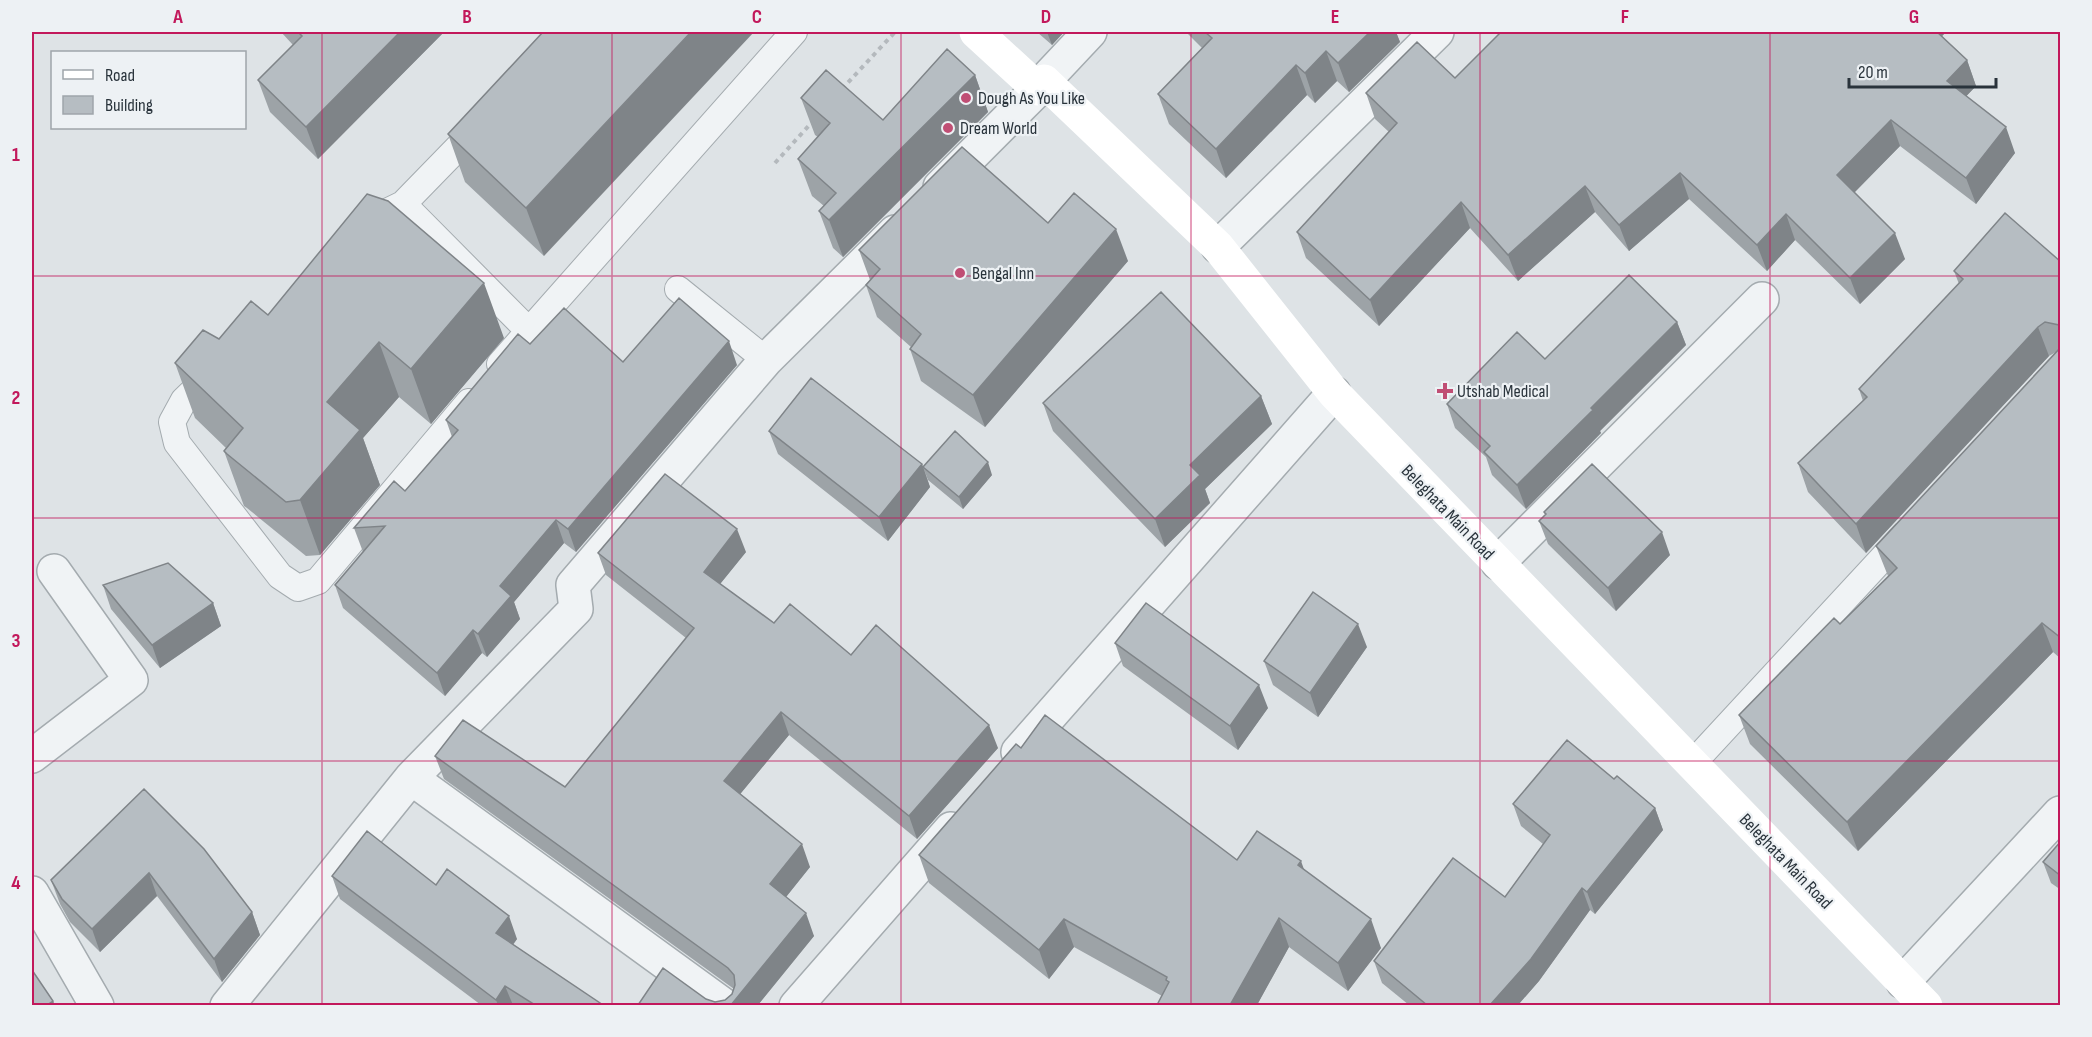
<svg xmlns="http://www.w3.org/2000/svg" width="2092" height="1037" viewBox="0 0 2092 1037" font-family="'Sofia Sans Condensed',sans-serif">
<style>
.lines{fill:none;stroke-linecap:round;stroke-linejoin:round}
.service-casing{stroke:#a4abaf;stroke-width:28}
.minor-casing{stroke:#a4abaf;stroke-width:36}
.path{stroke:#b4b9bd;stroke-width:4;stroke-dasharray:4.5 4.5;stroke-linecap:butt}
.service{stroke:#f0f3f5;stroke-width:26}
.minor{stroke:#f0f3f5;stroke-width:33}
.secondary{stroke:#fff;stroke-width:33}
.wall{fill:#9da3a7}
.shaded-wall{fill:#7f8488}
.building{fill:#b6bdc2;stroke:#7f8488;stroke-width:1.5}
.grid{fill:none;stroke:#c2185b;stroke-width:1.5;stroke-opacity:0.55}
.poi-dot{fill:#c04e74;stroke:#edf1f4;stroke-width:2}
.labels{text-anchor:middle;stroke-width:4.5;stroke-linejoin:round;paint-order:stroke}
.poi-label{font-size:18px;fill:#29333b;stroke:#edf1f4;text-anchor:start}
.street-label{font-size:18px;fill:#29333b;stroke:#edf1f4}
.neatline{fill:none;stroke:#c2185b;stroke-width:2}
.grid-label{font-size:20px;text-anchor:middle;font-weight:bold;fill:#c2185b}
</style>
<rect width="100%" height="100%" fill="#dee3e6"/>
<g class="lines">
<defs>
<path id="service" d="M403 204 529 331 500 364
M364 223 403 204 477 128
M678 289 766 360
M529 331 794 32
M212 373 184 400 172 422 177 443 280 576 298 588 318 581 469 402
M1692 764 1904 535"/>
<path id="minor" d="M1044 81 1090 32
M940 187 1038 89
M1218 247 1437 32
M1498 563 1762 299
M1018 752 1334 393
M32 756 131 680 54 571
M411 778 725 1006
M32 893 97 1006
M1903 982 2060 813
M227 1006 411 778 576 609 573 585 766 360 895 232
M796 1006 951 829"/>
</defs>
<use href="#service" class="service-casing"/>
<use href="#minor" class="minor-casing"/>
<path class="path" d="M842 89 895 32
M775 163 813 121"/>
<use href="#service" class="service"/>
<use href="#minor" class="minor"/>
<path class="secondary" d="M976 32 1038 89 1044 81 1218 247 1334 393 1926 1006"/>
</g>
<path class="wall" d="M281 32H444L318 159 270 112 258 80 293 45Z
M543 32 544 256 465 182 448 134Z
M1037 32H1064L1052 45Z
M1186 32H1396L1400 42 1349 92 1337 81 1315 103 1307 95 1226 178 1169 124 1158 94 1202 48Z
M1945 33 1942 36 1967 60 1976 86 1966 96 2015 153 1976 204 1900 146 1854 193 1905 259 1860 304 1795 240 1767 271 1689 199 1629 251 1595 212 1518 281 1470 228 1379 326 1306 258 1297 232 1389 132 1375 119 1366 93 1455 78Z
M975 75 988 112 843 257 833 248 819 211 824 206 812 196 798 159 818 137 815 135 801 98 883 120Z
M1048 223 1128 261 985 427 921 381 910 349 911 347 877 317 866 285 870 280 859 250Z
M2061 262V659L2053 652 1858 851 1750 744 1739 715 1840 624 1888 576 1876 546 2056 352 2049 356 1866 553 1808 492 1798 463 1863 401 1859 389 1959 284 1954 271Z
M268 315 504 338 431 424 399 397 363 438 380 485 320 555 306 556 247 508 244 506 224 451 226 448 195 418 175 363 219 339Z
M1677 322 1686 345 1600 431 1601 433 1526 509 1492 475 1486 457 1455 428 1447 404 1545 359Z
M530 344 623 362 737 365 576 552 564 543 514 602 520 619 487 657 482 653 445 696 343 608 335 585 363 552 354 528 405 491 452 437 446 420Z
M1261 396 1272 424 1205 489 1210 503 1165 547 1053 431 1043 403Z
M769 431 922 464 930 487 888 541 778 454Z
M923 467 992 475 963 509 928 480Z
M1544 512 1670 555 1616 611 1548 544 1539 521 1545 515Z
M746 552 720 584 774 623 851 655 998 748 917 839 789 735 740 794 810 867 786 897 814 936 758 1005H638L706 999 715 1002 725 1000 732 994 734 989 444 779 435 756 565 787 686 638 606 575 598 553Z
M103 585 213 603 221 626 160 668 111 609Z
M1115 643 1268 708 1238 750 1123 666Z
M1367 647 1318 717 1273 685 1264 661Z
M1021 748 1237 860 1304 869 1381 948 1348 991 1289 947 1257 1005H1157L1162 996 1074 947 1049 979 929 883 919 855Z
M1614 779 1655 808 1663 830 1595 914 1590 910 1539 981 1518 1005H1409L1382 983 1374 961 1505 897 1543 844 1521 826 1513 804Z
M144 789 252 912 260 935 222 982 157 896 100 952 70 922 60 904 51 880Z
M2061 841V890L2051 883 2043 862Z
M332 876 436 885 517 939 513 945 603 1005H481L340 899Z"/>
<path class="shaded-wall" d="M400 32H444L318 159 306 127Z
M691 32H754L544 256 526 208Z
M1047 32H1064L1052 45Z
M1370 32H1396L1400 42 1349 92 1338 63Z
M1928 32H1944L1945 33 1933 45Z
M1326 51 1337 81 1315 103 1305 73Z
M1967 60 1976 86 1956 107 1947 81Z
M1296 65 1307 95 1226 178 1216 149Z
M975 75 988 112 843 257 829 220Z
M1891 120 1900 146 1846 201 1837 175Z
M2006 127 2015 153 1976 204 1966 178Z
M1680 173 1689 199 1629 251 1619 225Z
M1585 186 1595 212 1518 281 1508 255Z
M1461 202 1470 228 1379 326 1370 300Z
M1786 214 1795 240 1767 271 1757 245Z
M1116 229 1128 261 985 427 973 395Z
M1895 233 1905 259 1860 304 1850 278Z
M484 283 504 338 431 424 411 369Z
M1677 322 1686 345 1600 431 1601 433 1526 509 1517 485 1591 408Z
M2038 327 2049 356 1866 553 1856 524Z
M729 341 737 365 576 552 568 529Z
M379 342 399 397 363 438 380 485 320 555 300 500 327 402Z
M1261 396 1272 424 1205 489 1210 503 1165 547 1155 519 1190 465Z
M988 462 992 475 963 509 959 497Z
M922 464 930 487 888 541 879 517Z
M556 520 564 543 514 602 520 619 487 657 478 634 500 586Z
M737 529 746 552 712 594 704 572Z
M1662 532 1670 555 1616 611 1608 588Z
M213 603 221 626 160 668 152 645Z
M2042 623 2053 652 1858 851 1847 822Z
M1358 624 1367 647 1318 717 1310 693Z
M473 630 482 653 445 696 437 673Z
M1259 685 1268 708 1238 750 1230 726Z
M781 712 789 735 732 804 724 781Z
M989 725 998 748 917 839 909 816Z
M1655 808 1663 830 1595 914 1587 892Z
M802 844 810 867 778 907 770 884Z
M1301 861 1311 889 1298 865Z
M149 873 157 896 100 952 92 929Z
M1582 888 1590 910 1539 981 1518 1005H1490Z
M252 912 260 935 222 982 214 959Z
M806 913 814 936 758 1005H731Z
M509 916 517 939 504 956 496 933Z
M1279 918 1289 947 1257 1005H1230Z
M1064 919 1074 947 1049 979 1039 950Z
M1371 919 1381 948 1348 991 1338 963Z
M505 986 513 1005H498L496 1000Z
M53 1001 55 1005H47Z"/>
<path class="building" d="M298 32H400L306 127 258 80 302 36Z
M543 32H691L526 208 448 134Z
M1205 32H1370L1338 63 1326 51 1305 73 1296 65 1216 149 1158 94 1212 38Z
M1501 32H1937L1967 60 1947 81 2006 127 1966 178 1891 120 1837 175 1895 233 1850 278 1786 214 1757 245 1680 173 1619 225 1585 186 1508 255 1461 202 1370 300 1297 232 1397 123 1366 93 1417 42 1455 78Z
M947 49 975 75 829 220 819 211 836 193 798 159 830 123 801 98 826 70 883 120Z
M962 147 1048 223 1074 193 1116 229 973 395 910 349 921 334 866 285 880 269 859 250Z
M367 194 388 201 484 283 411 369 379 342 327 402 360 430 300 500 286 502 227 454 224 451 243 428 175 363 203 330 219 339 251 301 268 315Z
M2005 213 2061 262V328L2059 325 2045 322 2038 327 1856 524 1798 463 1867 397 1859 389 1963 279 1954 271Z
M1629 275 1677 322 1591 408 1593 410 1517 485 1484 452 1490 446 1447 404 1517 332 1545 359Z
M1161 292 1261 396 1190 465 1200 475 1155 519 1043 403Z
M679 298 729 341 568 529 556 520 500 586 511 596 478 634 473 630 437 673 335 585 385 526 354 528 394 481 405 491 458 430 446 420 518 334 530 344 564 308 623 362Z
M2061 347V638L2042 623 1847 822 1739 715 1834 618 1840 624 1897 568 1876 546Z
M811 378 922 464 879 517 769 431Z
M955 431 988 462 959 497 923 467Z
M1592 464 1662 532 1608 588 1539 521 1546 514 1544 512Z
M665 474 737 529 704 572 774 623 790 604 851 655 876 625 989 725 909 816 781 712 724 781 802 844 770 884 806 913 731 1005H638L663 968 706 999 715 1002 725 1000 732 994 735 985 734 975 728 968 435 756 463 720 565 787 694 628 598 553Z
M168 563 213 603 152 645 103 585Z
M1313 592 1358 624 1310 693 1264 661Z
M1146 603 1259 685 1230 726 1115 643Z
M1045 715 1237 860 1257 831 1301 861 1298 865 1371 919 1338 963 1279 918 1230 1005H1157L1169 982 1166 980 1167 977 1064 919 1039 950 919 855 1016 744 1021 748Z
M1567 740 1614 779 1617 776 1655 808 1587 892 1582 888 1531 959 1490 1005H1427L1374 961 1453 858 1505 897 1550 835 1513 804Z
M144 789 204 849 252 912 214 959 149 873 92 929 62 899 51 880Z
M367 831 436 885 447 869 509 916 496 933 603 1005H535L505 986 496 1000 332 876Z
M2061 841V876L2043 862Z
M32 970 53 1001 47 1005H32Z"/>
<path class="grid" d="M322 32V1006M612 32V1006M901 32V1006M1191 32V1006M1480 32V1006M1770 32V1006M32 276H2060M32 518H2060M32 761H2060"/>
<g class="poi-dot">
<circle cx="966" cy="98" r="6"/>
<circle cx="948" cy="128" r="6"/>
<circle cx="960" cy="273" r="6"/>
<path d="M1442 382h6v6h6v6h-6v6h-6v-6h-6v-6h6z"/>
</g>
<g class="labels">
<g class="poi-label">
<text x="978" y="104">Dough As You Like</text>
<text x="960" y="134">Dream World</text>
<text x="972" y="279">Bengal Inn</text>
<text x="1457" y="397">Utshab Medical</text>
</g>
<g class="street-label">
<text transform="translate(1448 512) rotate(46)" y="6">Beleghata Main Road</text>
<text transform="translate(1786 861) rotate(46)" y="6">Beleghata Main Road</text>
</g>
</g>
<rect width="2092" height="1037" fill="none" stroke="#edf1f4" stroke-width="66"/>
<rect x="51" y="51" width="195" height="78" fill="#edf1f4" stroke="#9fa5aa" stroke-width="1.5"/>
<rect x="63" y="70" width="30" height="9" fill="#ffffff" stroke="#9fa5aa" stroke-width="1.5"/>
<text x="105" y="81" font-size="18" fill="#29333b">Road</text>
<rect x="63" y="96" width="30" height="18" fill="#b6bdc2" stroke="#9fa5aa" stroke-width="1.5"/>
<text x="105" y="111" font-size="18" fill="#29333b">Building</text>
<path d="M1849 78v9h147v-9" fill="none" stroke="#29333b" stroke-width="3"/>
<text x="1858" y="78" font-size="18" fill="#29333b" stroke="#edf1f4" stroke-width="4.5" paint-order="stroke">20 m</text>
<rect x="33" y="33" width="2026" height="971" class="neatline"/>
<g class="grid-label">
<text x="178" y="23">A</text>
<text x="467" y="23">B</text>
<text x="757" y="23">C</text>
<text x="1046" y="23">D</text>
<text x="1335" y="23">E</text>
<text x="1625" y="23">F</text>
<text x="1914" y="23">G</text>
<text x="16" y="161">1</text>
<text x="16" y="404">2</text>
<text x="16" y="647">3</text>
<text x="16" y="889">4</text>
</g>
</svg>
